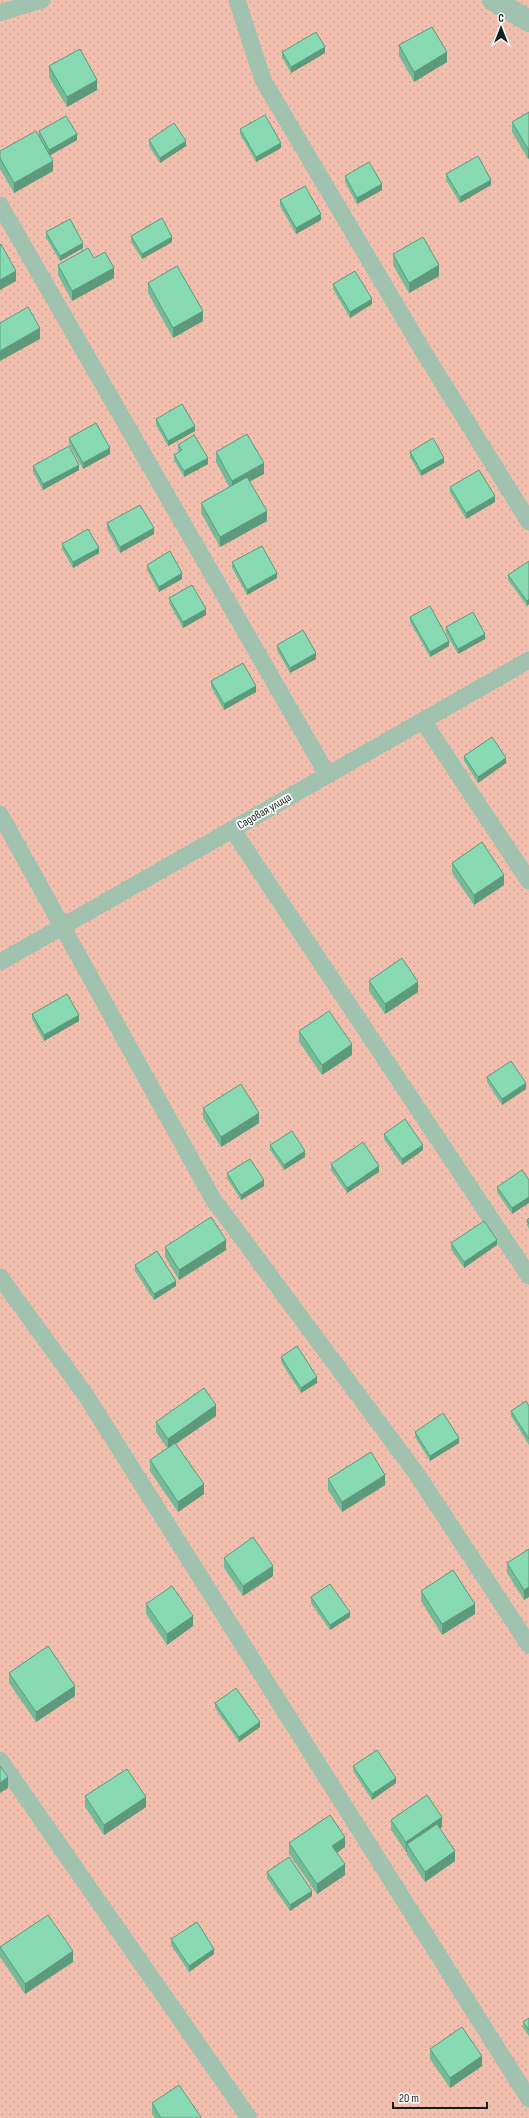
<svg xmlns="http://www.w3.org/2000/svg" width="529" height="2118" viewBox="0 0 529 2118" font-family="'Sofia Sans Condensed',sans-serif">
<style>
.green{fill:url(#green-dots)}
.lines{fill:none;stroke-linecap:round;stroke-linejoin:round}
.lane{stroke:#a0c2af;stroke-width:17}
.street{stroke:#a0c2af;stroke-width:22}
.wall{fill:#74bb98}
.shaded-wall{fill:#5e997c}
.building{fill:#87dab1;stroke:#5e997c}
.labels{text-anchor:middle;stroke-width:3.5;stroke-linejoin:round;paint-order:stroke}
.street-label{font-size:12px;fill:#15201a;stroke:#fff}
</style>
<defs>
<pattern id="green-dots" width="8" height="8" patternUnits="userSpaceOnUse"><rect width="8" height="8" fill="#f2bfaf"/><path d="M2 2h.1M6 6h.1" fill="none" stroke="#cfa496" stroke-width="1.8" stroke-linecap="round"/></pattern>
</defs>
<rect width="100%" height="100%" fill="#ddfceb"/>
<path class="green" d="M0 0H529V2118H0Z"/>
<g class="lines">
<path class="lane" d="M237 0 263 80 423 351 529 522
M0 13 42 0
M0 205 327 774
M423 721 529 881
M0 814 213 1199 416 1473 529 1645
M232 829 529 1276
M0 962 529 660
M0 1277 85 1394 529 2099
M0 1760 249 2118"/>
<path class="street" d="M493 0 529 21"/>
</g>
<path class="wall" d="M399 45 447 62 414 82 399 56Z
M282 52 325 53 291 73 282 57Z
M49 66 97 90 67 107 49 77Z
M529 112V158L528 159 512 132V122Z
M240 129 281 148 256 162 240 134Z
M39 131 77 140 50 155 53 171 14 193 0 169V151L39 136Z
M149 140 186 146 160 163 149 146Z
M446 174 491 185 460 203 446 180Z
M345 176 382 190 357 204 345 182Z
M280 200 321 220 296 234 280 206Z
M46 232 83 248 60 261 46 238Z
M131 236 172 242 142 259 131 242Z
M393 254 439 276 409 293 393 265Z
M58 265 114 278 72 301 58 275Z
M148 283 203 321 173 338 148 293Z
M333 284 372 304 350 318 333 289Z
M156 419 195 431 168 446 156 425Z
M69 438 110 454 83 469 69 444Z
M178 445 208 464 184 477 174 460V455L179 452 178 450Z
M216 452 264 474 250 481 267 521 220 547 201 513V503L229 487 216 462Z
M410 452 444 463 421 476 410 457Z
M33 466 79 470 43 490 33 472Z
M450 487 495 502 466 519 450 492Z
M107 523 154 534 120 553 107 529Z
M62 544 99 553 73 568 62 549Z
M529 561V604L527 606 508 580V575Z
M232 562 277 578 247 595 232 568Z
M147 565 182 579 159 592 147 570Z
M169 598 206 615 183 628 169 603Z
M410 617 449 646 430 657 410 622Z
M446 627 485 639 458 654 446 633Z
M277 645 316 659 290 673 277 650Z
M211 681 256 692 224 710 211 687Z
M464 756 506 763 478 783 464 761Z
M452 863 504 885 474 905 452 873Z
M369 981 418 992 385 1014 369 991Z
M32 1014 79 1021 44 1041 32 1019Z
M299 1031 352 1055 322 1075 299 1042Z
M487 1077 526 1089 502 1105 487 1082Z
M203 1108 259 1123 221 1147 203 1118Z
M384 1134 423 1150 402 1165 384 1139Z
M270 1145 305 1157 284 1170 270 1150Z
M331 1164 379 1172 347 1193 331 1170Z
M227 1173 264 1186 241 1200 227 1178Z
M529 1180 512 1214 497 1192V1187Z
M529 1218V1229L527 1225V1220Z
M451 1243 497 1245 464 1268 451 1249Z
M165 1247 226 1250 179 1280 165 1257Z
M135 1265 176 1286 154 1300 135 1271Z
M281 1357 317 1383 301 1393 281 1362Z
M529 1406V1445L511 1416V1411Z
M216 1416 176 1444 204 1494 178 1512 150 1471V1460L168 1449 156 1432V1422Z
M415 1432 459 1443 430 1461 415 1437Z
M328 1479 385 1485 342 1512 328 1490Z
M529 1549 524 1600 507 1573V1563Z
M224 1558 273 1576 243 1596 224 1568Z
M421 1591 475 1614 442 1635 421 1601Z
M311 1597 350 1617 330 1630 311 1603Z
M146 1604 193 1626 167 1645 146 1614Z
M9 1673 75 1696 36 1722 9 1683Z
M215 1703 260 1727 239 1742 215 1708Z
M353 1766 396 1783 372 1800 353 1771Z
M85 1796 146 1807 104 1835 85 1807Z
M391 1820 442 1827 440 1829 455 1861 425 1882 407 1855V1852H406L391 1830Z
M289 1843 345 1847 337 1853 345 1875 317 1894 289 1854Z
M267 1872 312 1896 290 1911 267 1878Z
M171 1939 214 1954 189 1972 171 1945Z
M0 1947 73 1962 25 1994 0 1957Z
M529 2018V2036L523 2028V2022Z
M430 2049 482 2066 450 2088 430 2059Z
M152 2103 201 2118H155L152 2114Z"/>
<path class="shaded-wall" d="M325 47V53L291 73V67Z
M447 52V62L414 82V72Z
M97 80V90L67 107V97Z
M77 134V140L49 156V150Z
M186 141V146L160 163V158Z
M281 143V148L256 162V157Z
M529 148V158L528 159V149Z
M53 161V171L14 193V183Z
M491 180V185L460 203V197Z
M382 184V190L357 204V198Z
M321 214V220L296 234V228Z
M172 237V242L142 259V254Z
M83 243V248L60 261V256Z
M439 265V276L409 293V283Z
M114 268V278L72 301V291Z
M16 271V281L0 290V280Z
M372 299V304L350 318V312Z
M203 311V321L173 338V328Z
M40 328V339L0 361V351Z
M195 426V431L168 446V441Z
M110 448V454L83 469V463Z
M208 458V464L184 477V471Z
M444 458V463L421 476V471Z
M264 463V474L232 491V481Z
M79 465V470L43 490V484Z
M495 496V502L466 519V513Z
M267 511V521L220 547V537Z
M154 528V534L120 553V547Z
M99 548V553L73 568V562Z
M182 573V579L159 592V587Z
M277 573V578L247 595V590Z
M529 599V604L527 606V601Z
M206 609V615L183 628V622Z
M485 634V639L458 654V649Z
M449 641V646L430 657V652Z
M316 653V659L290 673V668Z
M256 686V692L224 710V704Z
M506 758V763L478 783V777Z
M504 875V885L474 905V895Z
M418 982V992L385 1014V1004Z
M79 1015V1021L44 1041V1035Z
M352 1044V1055L322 1075V1065Z
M526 1083V1089L502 1105V1099Z
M259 1113V1123L221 1147V1137Z
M423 1145V1150L402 1165V1159Z
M305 1151V1157L284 1170V1165Z
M379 1166V1172L347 1193V1188Z
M264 1180V1186L241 1200V1195Z
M529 1197V1203L512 1214V1208Z
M226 1240V1250L179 1280V1270Z
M497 1240V1245L464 1268V1262Z
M176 1281V1286L154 1300V1294Z
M317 1377V1383L301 1393V1388Z
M216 1405V1416L168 1449V1439Z
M459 1438V1443L430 1461V1456Z
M385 1475V1485L342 1512V1502Z
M204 1484V1494L178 1512V1502Z
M273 1566V1576L243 1596V1586Z
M529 1587V1597L524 1600V1590Z
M475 1604V1614L442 1635V1624Z
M350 1612V1617L330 1630V1625Z
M193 1616V1626L167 1645V1634Z
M75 1686V1696L36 1722V1712Z
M260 1722V1727L239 1742V1737Z
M8 1777V1788L0 1793V1783Z
M396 1778V1783L372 1800V1794Z
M146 1797V1807L104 1835V1825Z
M442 1817V1827L410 1849 407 1844V1852H406V1842Z
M345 1837V1847L332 1856V1846Z
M455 1851V1861L425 1882V1872Z
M345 1864V1875L317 1894V1884Z
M312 1891V1896L290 1911V1905Z
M214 1949V1954L189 1972V1966Z
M73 1951V1962L25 1994V1984Z
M482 2056V2066L450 2088V2078Z"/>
<path class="building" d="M432 27 447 52 414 72 399 45Z
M316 32 325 47 291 67 282 52Z
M80 49 97 80 67 97 49 66Z
M529 112V148L528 149 512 122Z
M265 115 281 143 256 157 240 129Z
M66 116 77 134 49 150 39 131Z
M174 123 186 141 160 158 149 140Z
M36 131 53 161 14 183 0 158V151Z
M478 156 491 180 460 197 446 174Z
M369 162 382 184 357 198 345 176Z
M305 186 321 214 296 228 280 200Z
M162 218 172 237 142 254 131 236Z
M70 219 83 243 60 256 46 232Z
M423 237 439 265 409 283 393 254Z
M1 244 16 271 0 280V245Z
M88 248 94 258 105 252 114 268 72 291 58 265Z
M177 266 203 311 173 328 148 283Z
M355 271 372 299 350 312 333 284Z
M28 307 40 328 0 351V323Z
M182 404 195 426 168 441 156 419Z
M96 423 110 448 83 463 69 438Z
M247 434 264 463 232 481 216 452Z
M194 435 208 458 184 471 174 455 182 450 178 445Z
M433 438 444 458 421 471 410 452Z
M69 446 79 465 43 484 33 466Z
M479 470 495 496 466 513 450 487Z
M247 477 267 511 220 537 201 503Z
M140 505 154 528 120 547 107 523Z
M88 529 99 548 73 562 62 544Z
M262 546 277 573 247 590 232 562Z
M170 551 182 573 159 587 147 565Z
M529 561V599L527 601 508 575Z
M192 585 206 609 183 622 169 598Z
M430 606 449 641 430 652 410 617Z
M473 612 485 634 458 649 446 627Z
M303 630 316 653 290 668 277 645Z
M243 663 256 686 224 704 211 681Z
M492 737 506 758 478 777 464 756Z
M482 842 504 875 474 895 452 863Z
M402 958 418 982 385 1004 369 981Z
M67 994 79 1015 44 1035 32 1014Z
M329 1011 352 1044 322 1065 299 1031Z
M511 1061 526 1083 502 1099 487 1077Z
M241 1084 259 1113 221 1137 203 1108Z
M405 1119 423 1145 402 1159 384 1134Z
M292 1131 305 1151 284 1165 270 1145Z
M363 1142 379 1166 347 1188 331 1164Z
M250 1159 264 1180 241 1195 227 1173Z
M522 1170 529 1180V1197L512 1208 497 1187Z
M211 1217 226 1240 179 1270 165 1247Z
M529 1218V1224L527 1220Z
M484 1221 497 1240 464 1262 451 1243Z
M157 1251 176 1281 154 1294 135 1265Z
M297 1346 317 1377 301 1388 281 1357Z
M204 1388 216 1405 168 1439 156 1422Z
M526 1401 529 1406V1439L511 1411Z
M443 1413 459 1438 430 1456 415 1432Z
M175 1443 204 1484 178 1502 150 1460Z
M371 1452 385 1475 342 1502 328 1479Z
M253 1537 273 1566 243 1586 224 1558Z
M529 1549V1587L524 1590 507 1563Z
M453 1570 475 1604 442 1624 421 1591Z
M330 1584 350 1612 330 1625 311 1597Z
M172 1586 193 1616 167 1634 146 1604Z
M48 1646 75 1686 36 1712 9 1673Z
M236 1688 260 1722 239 1737 215 1703Z
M377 1750 396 1778 372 1794 353 1766Z
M0 1766 8 1777 0 1783Z
M127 1769 146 1797 104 1825 85 1796Z
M427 1795 442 1817 406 1842 391 1820Z
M330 1815 345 1837 332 1846 345 1864 317 1884 289 1843Z
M437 1824 455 1851 425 1872 407 1844Z
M289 1857 312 1891 290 1905 267 1872Z
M48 1915 73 1951 25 1984 0 1947Z
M197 1922 214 1949 189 1966 171 1939Z
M529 2018V2030L523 2022Z
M462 2027 482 2056 450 2078 430 2049Z
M179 2085 201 2117 200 2118H161L152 2103Z"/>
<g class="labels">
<g class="street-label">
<text transform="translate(264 811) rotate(-30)" y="4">Садовая улица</text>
</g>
</g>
<g transform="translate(501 28)" stroke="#ffffff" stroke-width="3" paint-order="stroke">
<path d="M0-3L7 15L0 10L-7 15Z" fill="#15201a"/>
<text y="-6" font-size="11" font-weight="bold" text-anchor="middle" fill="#15201a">С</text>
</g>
<path d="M393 2102v6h94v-6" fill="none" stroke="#15201a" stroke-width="2"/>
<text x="399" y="2102" font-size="12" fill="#15201a" stroke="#ffffff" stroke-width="3" paint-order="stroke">20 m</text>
</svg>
